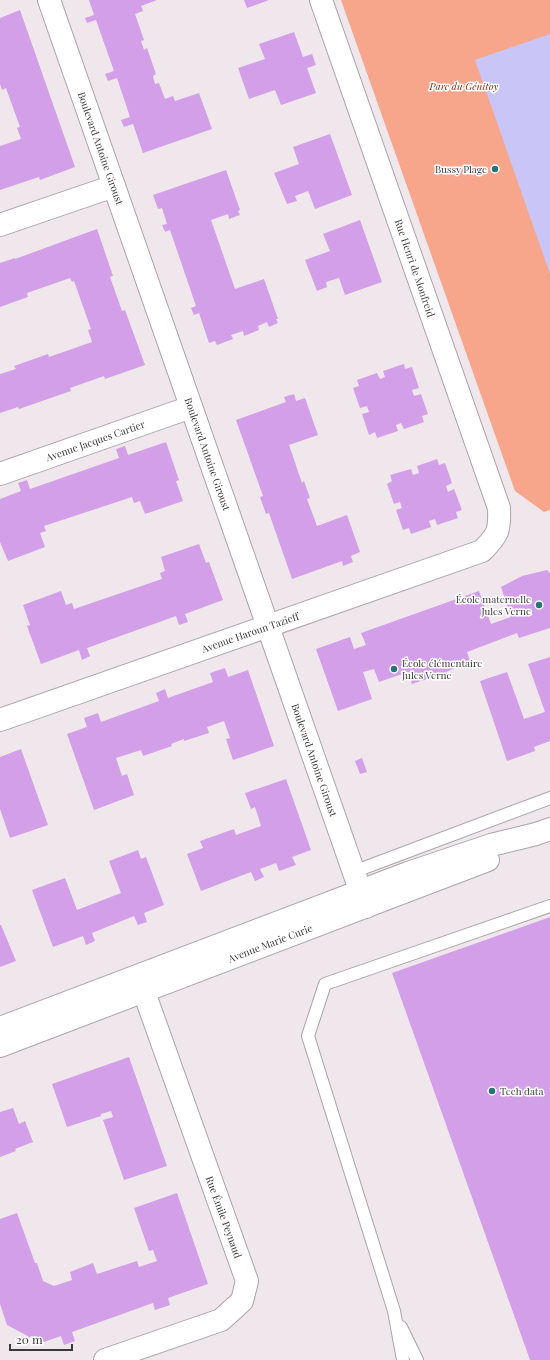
<svg xmlns="http://www.w3.org/2000/svg" width="550" height="1360" viewBox="0 0 550 1360" font-family="'Playfair Display',serif">
<style>
.green{fill:#f7a58b}
.water{fill:#c9c5f7}
.building{fill:#d29fe8}
.lines{fill:none;stroke-linecap:round;stroke-linejoin:round}
.service-casing{stroke:#aba3a7;stroke-width:14}
.minor-casing{stroke:#aba3a7;stroke-width:24}
.tertiary-casing{stroke:#aba3a7;stroke-width:24}
.secondary-casing{stroke:#aba3a7;stroke-width:24}
.service{stroke:#fff;stroke-width:12}
.minor{stroke:#fff;stroke-width:22}
.tertiary{stroke:#fff;stroke-width:22}
.secondary{stroke:#fff;stroke-width:22}
.poi-dot{fill:#29727a;stroke:#fff;stroke-width:1.5}
.labels{text-anchor:middle;stroke-width:3;stroke-linejoin:round;paint-order:stroke}
.park-label{font-size:10px;font-style:italic;fill:#7d2f14;stroke:#fff}
.street-label{font-size:10px;fill:#3b383a;stroke:#fff}
.poi-label{font-size:10px;fill:#3b383a;stroke:#fff;text-anchor:end}
</style>
<rect width="100%" height="100%" fill="#f0e7ec"/>
<path class="green" d="M341 0H550V510L544 512 515 491Z"/>
<path class="water" d="M550 34V274L475 60Z"/>
<path class="building" d="M89 0H157L141 6 143 11 135 14 144 40 141 41 144 50 147 48 156 74 153 76 155 84 159 83 165 99 173 96 175 101 199 93 212 129 143 153 133 124 124 127 121 120 130 117 117 78 108 81 105 74 114 71 96 20 87 23 85 18 94 15Z
M244 0H269L247 8Z
M20 10 75 167 40 180 39 177 0 190V146L21 139 17 128 20 127 6 88 2 90 0 84V18Z
M294 32 303 57 312 54 316 65 307 68 316 93 281 105 275 90 249 99 238 68 265 59 259 44Z
M330 134 352 195 315 209 308 191 295 196 297 201 287 204 274 173 299 164 293 147Z
M226 170 240 210 238 211 240 215 229 219 228 214 211 220 235 289 264 279 278 319H276L278 323 269 327 267 322 258 326 259 330 244 336 243 331 231 335 233 339 217 345 215 341 209 343 199 313 194 315 191 308 196 306 170 230 165 232 162 225 167 224 162 208 158 209 153 195Z
M360 220 382 282 345 295 339 278 326 282 327 287 317 291 305 260 330 251 323 234Z
M97 229 113 276 110 277 122 311 125 310 145 365 105 379 104 376 70 388 71 391 19 409 18 407 0 413V374L16 369 14 366 48 354 49 357 92 342 88 330 91 329 74 281 72 282 70 278 27 293 28 297 0 307V263L15 258V259Z
M404 364 405 369 412 367 419 388 412 390 414 396 421 394 428 414 422 416 424 422 404 429 401 423 396 425 398 431 377 438 375 432 369 435 362 414 369 412 367 406 360 408 353 388 359 386 357 380 377 373 380 379 385 377 383 371Z
M294 394 296 401 305 398 318 435 289 445 302 483 304 481 310 498 307 499 317 526 347 515 360 552 351 556 353 562 343 566 342 561 292 579 269 513 266 514 260 497 263 496 236 420 286 402 284 397Z
M166 442 179 480 176 481 183 501 145 514 140 501 134 503 132 497 44 526 46 531 40 533 45 547 8 561 0 542V499L21 491 18 483 27 480 30 489 119 458 116 449 125 446 128 455Z
M437 459 439 465 445 463 452 483 446 486 448 492 454 489 462 510 456 512 458 518 437 525 435 519 429 521 431 527 411 534 409 528 403 530 396 510 402 508 400 502 394 504 387 484 392 481 390 475 411 469 413 475 419 473 417 466Z
M199 544 206 563 209 562 223 600 185 614 188 622 179 625 176 616 87 648 90 656 82 660 79 650 41 664 27 626 30 625 23 605 61 591 66 605 72 603 74 609 162 579 160 573 165 571 161 557Z
M547 570 550 573V628L519 638 517 633 467 652 470 661 442 674 412 684 408 672 379 682 374 669 363 672 372 699 338 711 316 649 350 637 354 649 366 645 361 633 479 591 491 624 511 617 501 587 522 576Z
M550 657V741L534 747 535 751 507 761 480 681 507 672 524 719 545 712 528 664Z
M225 668 228 677 248 670 274 746 233 760 226 739 230 738 224 721 207 727 209 733 184 741V739L171 744 172 746 143 756 141 750 116 758 122 776 127 774 134 795 94 810 67 734 87 727 84 718 98 713 101 722 159 701 156 693 165 689 168 698 213 682 210 673Z
M21 749 48 825 10 838 0 809V757Z
M362 758 367 772 360 774 355 761Z
M286 779 311 850 292 857 296 865 279 871 276 863 260 869 264 877 255 881 251 872 201 891 187 854 203 848 200 841 234 829 236 835 261 826 255 807 251 809 245 793Z
M138 850 141 859 146 857 164 905 144 913 147 922 138 925 134 916 92 933 95 941 86 945 83 936 53 947 32 890 65 878 77 910 121 893 109 861Z
M550 917V1360H530L392 973Z
M0 925H1L16 961 0 967Z
M129 1057 167 1166 124 1180 103 1120 113 1117 111 1111 101 1114V1116L67 1127 52 1084Z
M13 1108 19 1124 25 1121 33 1142 15 1149 16 1151 0 1157V1112Z
M177 1193 208 1284 168 1298 170 1305 155 1310 153 1303 72 1332 75 1341 64 1345 61 1336 44 1342 43 1340 39 1342 7 1325 0 1304V1219L17 1213 35 1263H37L43 1281 54 1286 72 1280 70 1272 93 1263 97 1274 137 1261 139 1267 157 1261 153 1250 149 1251 134 1208Z"/>
<g class="lines">
<defs>
<path id="service" d="M353 872 550 798
M401 1327 417 1360
M403 1360 394 1311 308 1036 325 984 550 906"/>
<g id="minor">
<path d="M0 225 114 186"/>
<path id="s1" d="M0 720 482 551C498 535 500 531 499 508L321 0"/>
<path d="M105 1360 221 1320 242 1301 247 1281 144 992"/>
</g>
<g id="tertiary">
<path id="s2" d="M49 0 366 907"/>
<path id="s3" d="M0 474 191 407"/>
</g>
<g id="secondary">
<path d="M0 1028 408 873 491 845 536 834 550 829"/>
<path id="s4" d="M0 1046 488 860"/>
</g>
</defs>
<use href="#service" class="service-casing"/>
<use href="#minor" class="minor-casing"/>
<use href="#tertiary" class="tertiary-casing"/>
<use href="#secondary" class="secondary-casing"/>
<use href="#service" class="service"/>
<use href="#minor" class="minor"/>
<use href="#tertiary" class="tertiary"/>
<use href="#secondary" class="secondary"/>
</g>
<g class="poi-dot">
<circle cx="495" cy="169" r="4"/>
<circle cx="539" cy="605" r="4"/>
<circle cx="394" cy="669" r="4"/>
<circle cx="492" cy="1091" r="4"/>
</g>
<g class="labels">
<g class="park-label">
<text x="464" y="90">Parc du Génitoy</text>
</g>
<g class="street-label">
<text dy="4" stroke="none"><textPath href="#s2" startOffset="157">Boulevard Antoine Giroust</textPath></text>
<text transform="translate(415 268) rotate(71)" y="4">Rue Henri de Monfreid</text>
<text dy="4" stroke="none"><textPath href="#s3" startOffset="101">Avenue Jacques Cartier</textPath></text>
<text dy="4" stroke="none"><textPath href="#s2" startOffset="481">Boulevard Antoine Giroust</textPath></text>
<text dy="4" stroke="none"><textPath href="#s1" startOffset="265">Avenue Haroun Tazieff</textPath></text>
<text dy="4" stroke="none"><textPath href="#s2" startOffset="805">Boulevard Antoine Giroust</textPath></text>
<text dy="4" stroke="none"><textPath href="#s4" startOffset="289">Avenue Marie Curie</textPath></text>
<text transform="translate(224 1217) rotate(70)" y="4">Rue Émile Peynaud</text>
</g>
<g class="poi-label">
<text x="487" y="173">Bussy Plage</text>
<text x="531" y="603">École maternelle<tspan x="531" dy="12">Jules Verne</tspan></text>
<text x="402" y="667" text-anchor="start">École élémentaire<tspan x="402" dy="12">Jules Verne</tspan></text>
<text x="500" y="1095" text-anchor="start">Tech data</text>
</g>
</g>
<path d="M10 1344v6h62v-6" fill="none" stroke="#3b383a" stroke-width="2"/>
<text x="16" y="1344" font-size="12" fill="#3b383a" stroke="#ffffff" stroke-width="3" paint-order="stroke">20 m</text>
</svg>
